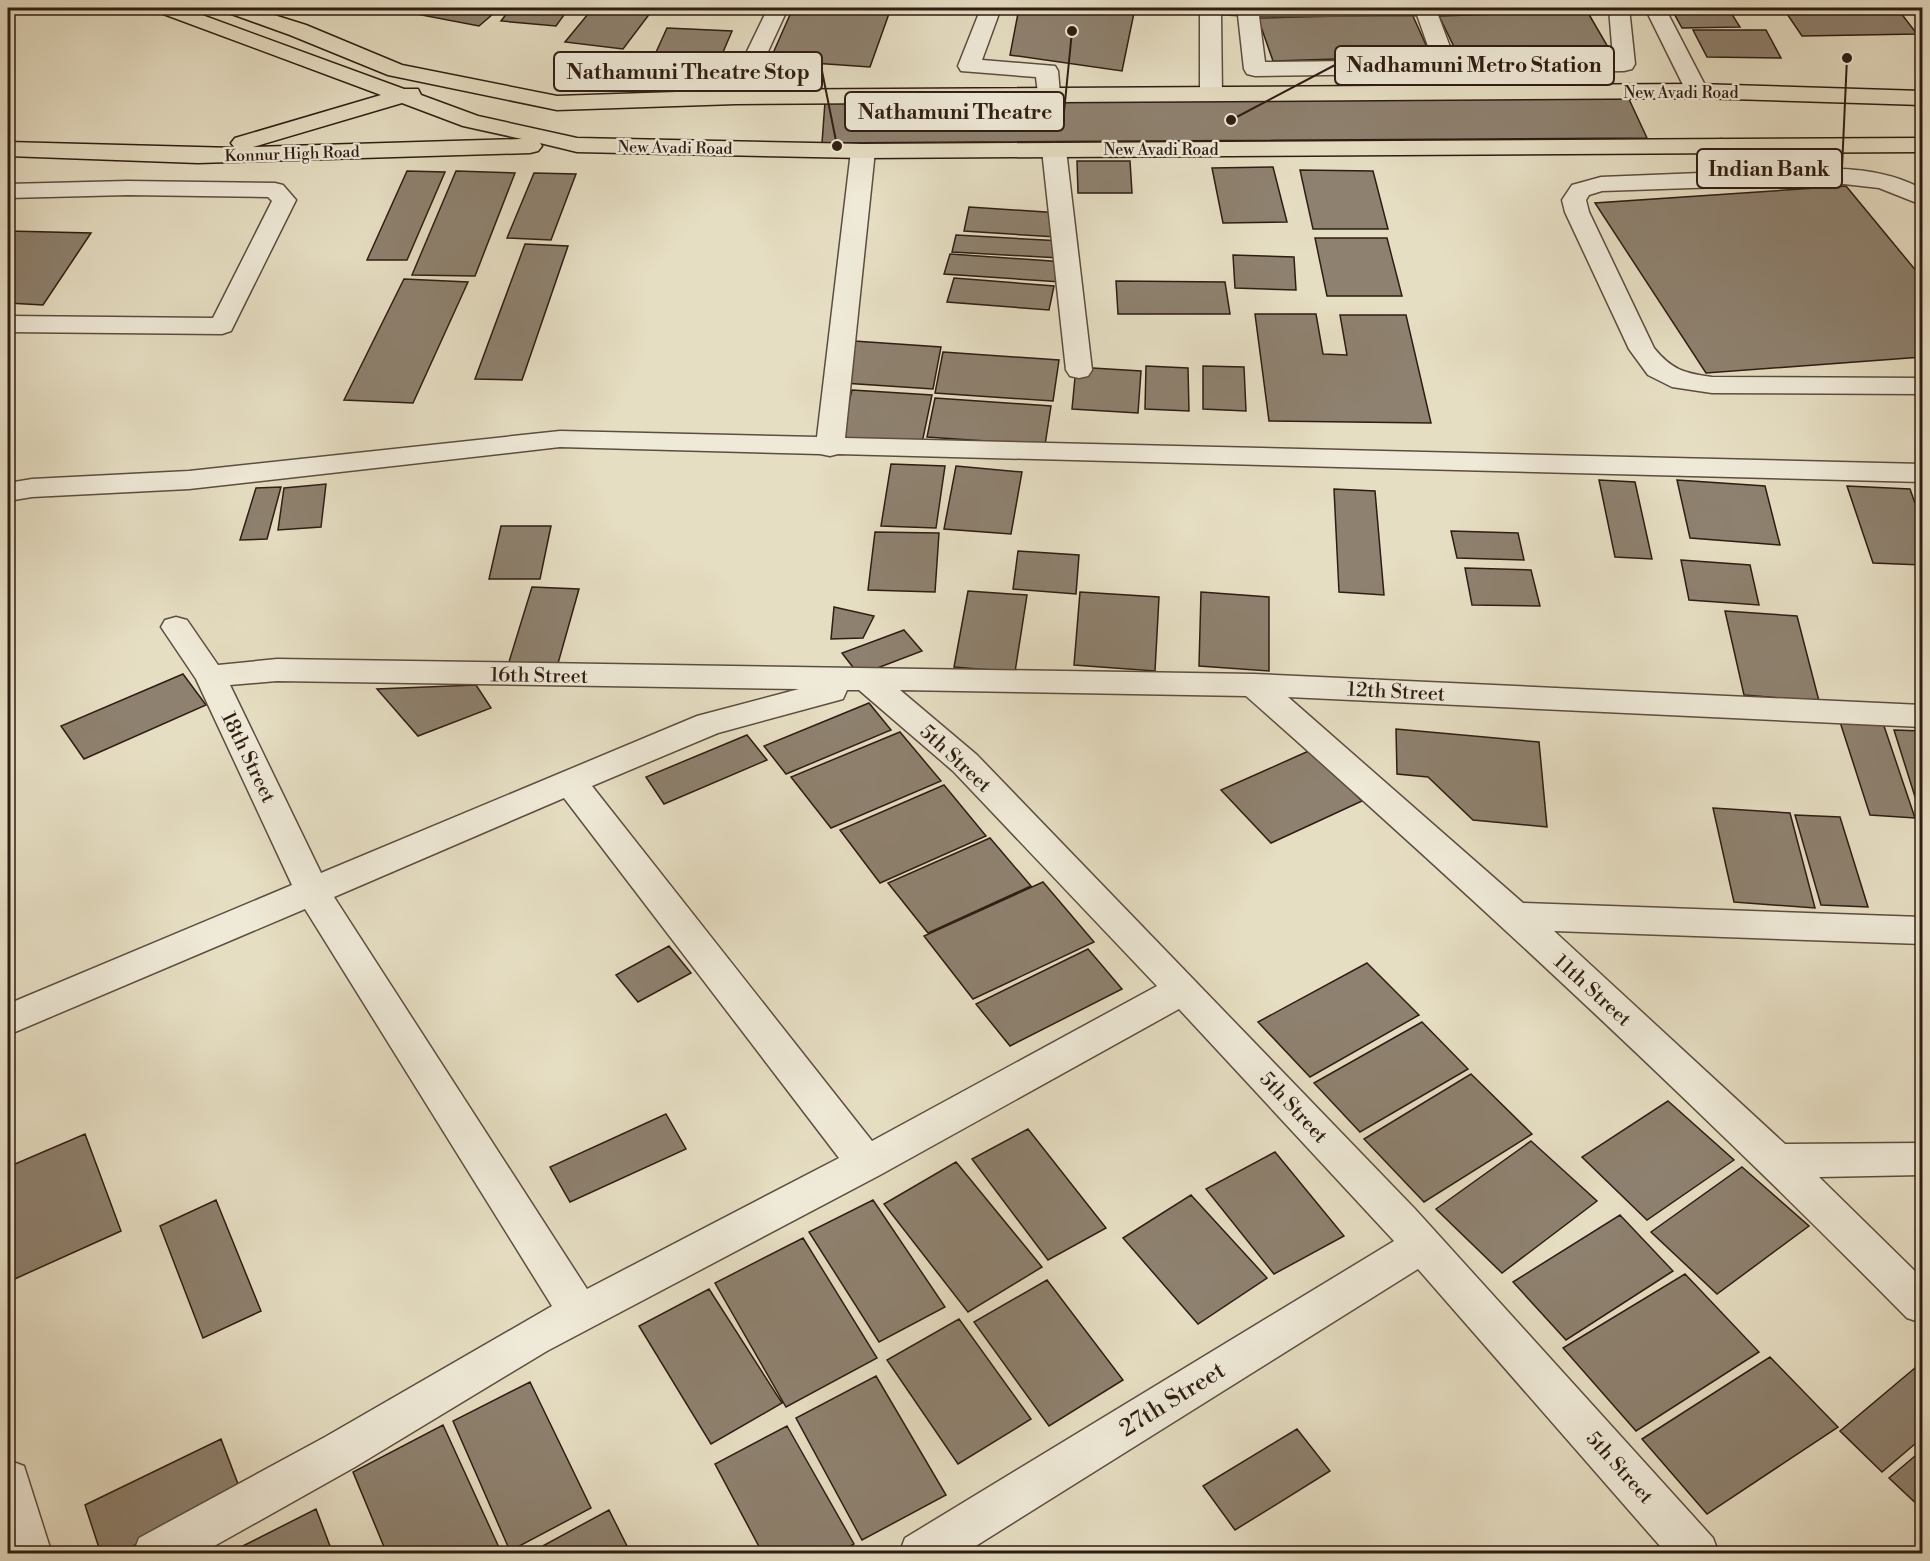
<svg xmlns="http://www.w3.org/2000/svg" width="1930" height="1561" viewBox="0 0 1930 1561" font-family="'Libre Bodoni',serif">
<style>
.building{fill:#8e816f;stroke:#2f1d13;stroke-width:1.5}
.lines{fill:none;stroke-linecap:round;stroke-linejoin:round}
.minor-casing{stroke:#5d4d3f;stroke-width:3}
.major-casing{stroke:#2f1d13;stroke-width:3}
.minor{fill:#efead8;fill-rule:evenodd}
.major{fill:#e6dec3;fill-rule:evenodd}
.labels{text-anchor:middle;stroke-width:4.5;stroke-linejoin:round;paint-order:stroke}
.far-street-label{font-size:16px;fill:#2f1d13;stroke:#efead8}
.street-label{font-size:20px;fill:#2f1d13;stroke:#efead8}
.near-street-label{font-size:24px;fill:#2f1d13;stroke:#efead8}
.leader{fill:none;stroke:#2f1d13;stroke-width:2}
.callout-dot{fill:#2f1d13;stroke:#efead8;stroke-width:2}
.callout{fill:#efead8;stroke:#2f1d13;stroke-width:2}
.callout-label{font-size:21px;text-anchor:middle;font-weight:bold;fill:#2f1d13}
</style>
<rect width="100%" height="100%" fill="#e6dec3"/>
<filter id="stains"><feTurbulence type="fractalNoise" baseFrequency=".00333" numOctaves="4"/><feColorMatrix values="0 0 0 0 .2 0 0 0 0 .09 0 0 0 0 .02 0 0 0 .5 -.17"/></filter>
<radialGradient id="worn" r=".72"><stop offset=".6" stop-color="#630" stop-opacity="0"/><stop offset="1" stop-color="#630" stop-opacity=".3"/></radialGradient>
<path class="building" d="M392 8H500L479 26 390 9Z
M511 8H569L556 26 501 21Z
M593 8H654L623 49 565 42Z
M793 8H891L870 67 770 60Z
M1019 8H1135L1122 71 1010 55Z
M1671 8H1728L1740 27 1682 28Z
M1783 8H1897L1917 34 1802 36Z
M1911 8H1922V24Z
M1587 11 1612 54 1460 59 1439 16Z
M1412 14 1431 56 1273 61 1258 18Z
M667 28 732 31 718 64 652 61Z
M1693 30H1766L1781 58 1707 57Z
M1628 97 1647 138 822 143 825 102Z
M1077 161H1130L1132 193H1078Z
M1273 167 1287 222 1223 223 1212 168Z
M1300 170 1373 171 1388 229H1313Z
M407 171 445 172 407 260H367Z
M456 171 515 173 475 276 412 275Z
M534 173 576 174 551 240 507 238Z
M1846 186 1922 278V357L1706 373 1595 203Z
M969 207 1060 213 1056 237 964 231Z
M8 231 91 233 43 305 8 303Z
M956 235 1062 241 1060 258 952 252Z
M1315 238H1387L1402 296H1327Z
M525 244 568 246 522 380 475 379Z
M950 254 1065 262 1061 282 944 274Z
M1233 255 1294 257 1296 290 1235 288Z
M954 278 1054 286 1049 310 947 302Z
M404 279 468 282 413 403 344 400Z
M1116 281 1225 282 1230 314H1118Z
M1255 314H1316L1323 354 1347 355 1340 315H1406L1431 423 1269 421Z
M854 341 941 347 933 389 843 383Z
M943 352 1059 360 1053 401 935 393Z
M1146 366 1188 368 1189 411 1145 409Z
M1203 366 1244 367 1246 411 1203 409Z
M1076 367 1141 371 1138 413 1072 409Z
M852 390 932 395 922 443 840 437Z
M935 398 1051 406 1045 445 927 437Z
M891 464 945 466 936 528 881 526Z
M956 466 1022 472 1011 534 944 529Z
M1599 480 1635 482 1652 559 1615 557Z
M1677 480 1765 486 1780 545 1690 538Z
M326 484 321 527 278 530 284 488Z
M1847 486 1910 489 1922 523V565L1873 563Z
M281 487 267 539 240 540 256 488Z
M1334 489 1375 491 1384 595 1339 592Z
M501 526H551L540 579H489Z
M1451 531 1518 533 1524 560 1457 558Z
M875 532 939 533 935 592 868 590Z
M1018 551 1079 555 1076 594 1013 589Z
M1681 560 1750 565 1759 605 1689 600Z
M1465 568 1531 570 1540 606 1472 605Z
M532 587 579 589 557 667 508 665Z
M968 591 1027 595 1015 672 954 667Z
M1080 592 1159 597 1155 671 1074 665Z
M1201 592 1269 597V671L1199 666Z
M834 607 874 616 863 638 831 639Z
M1725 611 1797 616 1819 701 1744 695Z
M904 630 922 651 859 675 842 653Z
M183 674 206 705 84 759 61 726Z
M476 685 491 708 418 736 377 689Z
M869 703 891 730 786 774 764 746Z
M1840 722 1883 723 1915 818 1870 815Z
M1396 729 1539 742 1547 827 1473 820 1428 777 1397 774Z
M1894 730 1922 731V819Z
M900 732 941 781 831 828 791 777Z
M747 735 767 760 664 804 646 777Z
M1311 750 1362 801 1271 843 1221 790Z
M944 785 986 836 880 883 840 830Z
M1713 808 1790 813 1815 908 1734 902Z
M1795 815 1840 817 1868 907 1821 905Z
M990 838 1031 886 928 933 888 883Z
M1043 882 1094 942 973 999 924 936Z
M669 946 691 973 638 1002 616 975Z
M1088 949 1122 989 1010 1046 976 1004Z
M1367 963 1419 1015 1310 1077 1258 1022Z
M1422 1022 1468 1069 1360 1132 1314 1083Z
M1471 1074 1532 1134 1424 1202 1364 1139Z
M1668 1101 1734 1160 1647 1220 1582 1157Z
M666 1114 686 1149 570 1202 550 1167Z
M1028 1129 1106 1228 1048 1260 972 1159Z
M85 1134 121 1231 8 1282V1167Z
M1531 1141 1597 1201 1502 1273 1436 1209Z
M1275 1152 1344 1236 1274 1274 1206 1189Z
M956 1162 1042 1267 968 1312 884 1204Z
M1742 1167 1809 1226 1717 1294 1651 1232Z
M1191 1195 1267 1278 1198 1324 1123 1238Z
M216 1200 261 1311 203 1338 160 1226Z
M873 1200 945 1307 879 1342 809 1232Z
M1620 1215 1673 1271 1566 1340 1513 1282Z
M803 1238 877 1358 786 1407 715 1283Z
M1685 1274 1759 1352 1636 1431 1563 1348Z
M1047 1280 1123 1380 1049 1426 974 1322Z
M709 1289 782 1403 711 1444 639 1326Z
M959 1319 1031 1419 958 1464 887 1360Z
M1770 1357 1838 1427 1707 1514 1642 1439Z
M1922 1362V1438L1882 1472 1840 1431Z
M876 1376 946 1495 862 1540 796 1418Z
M530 1382 591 1508 510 1551 453 1421Z
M443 1425 502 1554H387L353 1472Z
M787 1426 854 1544 837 1554H763L715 1464Z
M1297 1429 1330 1471 1235 1530 1203 1486Z
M221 1439 241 1492 117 1554H101L85 1505Z
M1922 1450V1509L1889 1478Z
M316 1509 333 1554H234L233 1551Z
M609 1510 631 1554H528Z"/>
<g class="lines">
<defs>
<path id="minor" d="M768 8H788L747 97 744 102H728L725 97Z
M981 8H1001L982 60 1055 66 1058 71 1060 94 1057 99H1041L1038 94 1036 77 961 71 958 66Z
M1200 8H1493L1490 12 1438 15 1455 60 1613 58 1609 8H1629L1635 64 1632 69 1624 71 1255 76 1247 74 1244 69 1238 15 1221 14 1222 95 1219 100H1203L1200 95ZM1417 15 1433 60 1265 62 1259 16Z
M1645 8H1665L1708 91 1705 96H1689L1686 91Z
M1721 139 1729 141 1748 171C1805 170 1870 160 1922 189V205L1879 188 1835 183 1602 191 1589 195 1586 200 1589 212 1654 348C1672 370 1684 373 1712 377L1922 378V394L1712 393 1672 387 1648 375 1629 349 1565 212 1562 200 1572 185 1601 177 1725 172 1709 146 1713 141Z
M1054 143 1062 145 1066 150 1092 370 1088 376 1079 378 1070 376 1066 370 1042 150 1046 145Z
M863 144 871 146 875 151 845 438 1922 464V482L838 454 830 456 820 454 560 447 189 489 32 497 8 501V483L32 479 189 471 560 431 817 437 851 151 855 146Z
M128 181 275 183 283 185 296 200 231 331 222 334 8 332V316L213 318 272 201 268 197 128 195 8 198V184Z
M176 617 187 620 218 665 277 659 1254 674 1922 705V727L1288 697 1523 903 1922 917V944L1554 931 1785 1144 1922 1143V1175L1819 1177 1922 1278V1323L1907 1318C1694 1102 1473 897 1246 696L900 690 977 755 1415 1209 1713 1538 1719 1554H1667L1418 1269 963 1554H899L905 1538 1394 1241 1179 1009 880 1175 547 1351 355 1467 200 1554H133L139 1538 325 1437 552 1306 305 909 8 1035V1004L292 885 196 679 161 627 165 620ZM277 681 799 689 697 716 321 873 230 685ZM847 690H859L953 771 1157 986 872 1141 592 786 718 733 843 699ZM564 798 839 1158 587 1289 334 897Z
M8 1460 24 1466 52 1554H8Z"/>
<path id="major" d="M155 8H183L404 89H418L421 95 478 116 577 138 863 144 1922 138V152L863 158 577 152 540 143 542 146 538 151 530 153 198 163 8 156V142L235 148 231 143 235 138 381 95 158 12ZM402 103 463 126 522 139 253 147Z
M223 8H252L306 25 402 65 557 96 736 90 1697 84 1922 91V105L1697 98 736 104 557 110 388 75 290 35 226 12Z"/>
</defs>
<use href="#minor" class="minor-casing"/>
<use href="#major" class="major-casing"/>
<use href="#minor" class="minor"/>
<use href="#major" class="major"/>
</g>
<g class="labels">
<g class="far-street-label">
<text x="1681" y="98">New Avadi Road</text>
<text transform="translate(675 147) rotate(1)" y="6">New Avadi Road</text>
<text x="1161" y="155">New Avadi Road</text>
<text transform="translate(292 153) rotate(-2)" y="6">Konnur High Road</text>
</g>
<g class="street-label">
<text transform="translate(539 675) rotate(1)" y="7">16th Street</text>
<text transform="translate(1396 691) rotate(3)" y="7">12th Street</text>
<text transform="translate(249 757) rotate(64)" y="7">18th Street</text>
<text transform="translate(956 758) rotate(43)" y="7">5th Street</text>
<text transform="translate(1593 990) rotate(42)" y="7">11th Street</text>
<text transform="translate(1294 1107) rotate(47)" y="7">5th Street</text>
<text transform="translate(1620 1467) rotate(48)" y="7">5th Street</text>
</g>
<g class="near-street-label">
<text transform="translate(1172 1399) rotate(-32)" y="8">27th Street</text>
</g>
</g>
<path class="leader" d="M1231 120L1335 65M837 146L822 71M1072 31L1064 112M1847 58L1842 168"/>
<g class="callout-dot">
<circle cx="1231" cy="120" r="6"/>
<circle cx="837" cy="146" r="6"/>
<circle cx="1072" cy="31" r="6"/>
<circle cx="1847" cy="58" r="6"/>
</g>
<g class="callout">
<rect x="1335" y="46" width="279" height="39" rx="6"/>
<rect x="554" y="52" width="268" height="39" rx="6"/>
<rect x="845" y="92" width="219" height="39" rx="6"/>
<rect x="1697" y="149" width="145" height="39" rx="6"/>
</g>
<g class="callout-label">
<text x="1474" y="72">Nadhamuni Metro Station</text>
<text x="688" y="79">Nathamuni Theatre Stop</text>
<text x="955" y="119">Nathamuni Theatre</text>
<text x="1769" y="176">Indian Bank</text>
</g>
<rect width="1930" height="1561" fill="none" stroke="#e6dec3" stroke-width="30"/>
<rect x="9" y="9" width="1912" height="1543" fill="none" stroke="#2f1d13" stroke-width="3"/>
<rect x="15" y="15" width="1900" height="1531" fill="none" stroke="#2f1d13" stroke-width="1.5"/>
<rect width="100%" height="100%" filter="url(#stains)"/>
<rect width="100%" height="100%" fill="url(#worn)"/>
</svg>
